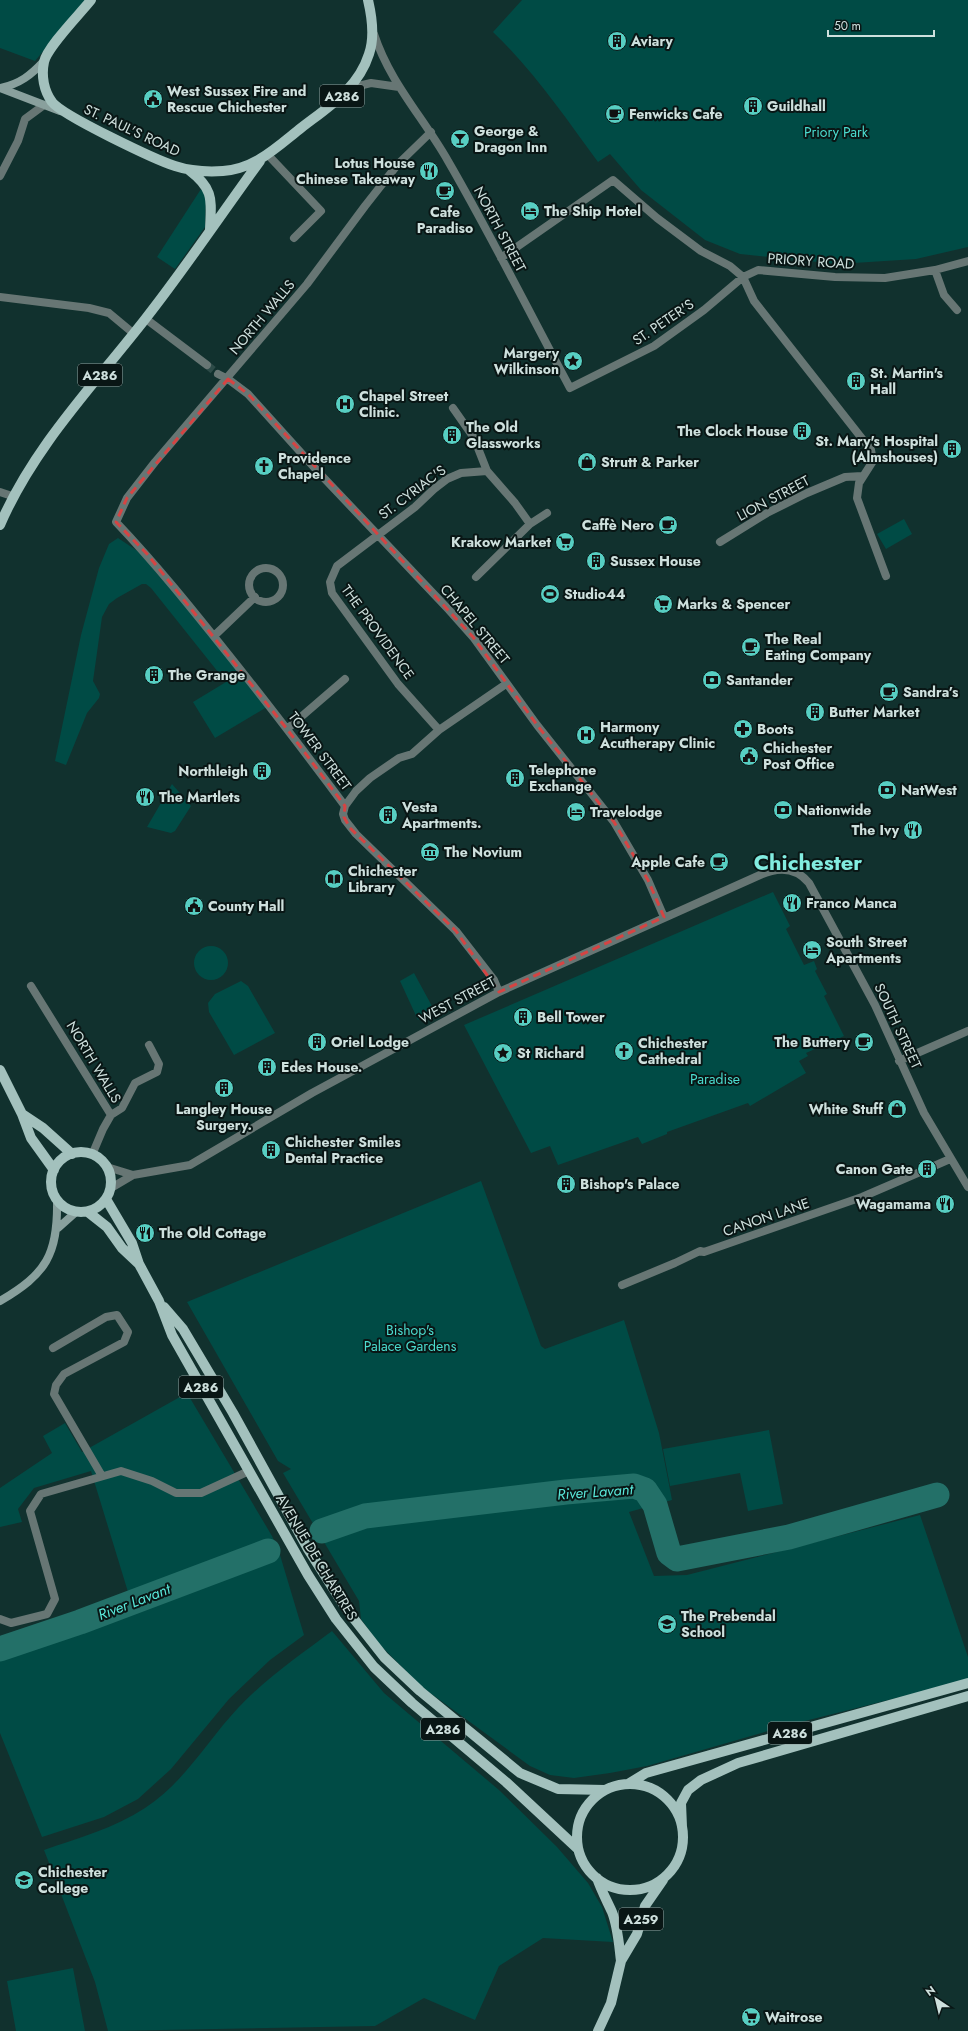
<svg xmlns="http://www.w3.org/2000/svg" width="968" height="2031" viewBox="0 0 968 2031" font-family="Jost,sans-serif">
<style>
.green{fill:#004b45}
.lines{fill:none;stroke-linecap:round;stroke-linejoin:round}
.stream{stroke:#237068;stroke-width:4}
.river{stroke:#237068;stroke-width:25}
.street-tunnel{stroke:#2d4b48;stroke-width:8;stroke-dasharray:8 4;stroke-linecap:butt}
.street{stroke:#677674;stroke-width:8}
.secondary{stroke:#89a09d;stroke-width:8}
.primary{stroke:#a3c1bd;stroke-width:10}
.marked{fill:none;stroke:#d54443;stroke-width:3;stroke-dasharray:8 5;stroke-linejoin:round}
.labels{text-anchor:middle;stroke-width:4;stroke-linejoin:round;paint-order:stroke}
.shield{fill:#091615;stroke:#93a3a1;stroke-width:1}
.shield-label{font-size:13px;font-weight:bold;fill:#cee0dd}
.poi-label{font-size:14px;font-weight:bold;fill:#cee0dd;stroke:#091615;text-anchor:start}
.street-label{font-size:14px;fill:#cee0dd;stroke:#091615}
.park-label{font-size:14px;fill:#4bdccf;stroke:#091615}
.water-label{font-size:15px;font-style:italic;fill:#59e8da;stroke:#091615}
.town-label{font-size:22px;font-weight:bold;fill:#82ece0;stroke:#091615}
</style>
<rect width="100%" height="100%" fill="#11312e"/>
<path class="green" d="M0 0H86L35 61 0 48Z
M522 0H968V247L916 259 838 264 740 254 705 240 641 190 610 154 598 162C565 117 533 70 493 32Z
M201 189 206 195 205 227 175 269 157 257Z
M904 519 912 534 886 549 877 534Z
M118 538 148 558 267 707 215 738 193 702 226 682 151 588 146 584H142L117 598 109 604 102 617 93 681 100 694 99 698 87 713 66 765 55 761 81 635 99 568 109 544Z
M172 784 191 806 175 831 171 833 147 827Z
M773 892 790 926 786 929 804 965 814 961 817 969 815 971 827 994 824 996 844 1036 806 1053 808 1056 799 1061 806 1073 750 1106 748 1103 667 1132V1134L642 1144 638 1137 558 1165 550 1146 531 1153 464 1025Z
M194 963a17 17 0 1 1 34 0a17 17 0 1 1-34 0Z
M414 973 433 1008 418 1020 400 981Z
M241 981 248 986 275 1033 234 1055 209 1012 208 1003 215 994Z
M481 1181 541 1346 545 1349 624 1320 659 1433 672 1500 629 1512 654 1576 687 1575 920 1515 968 1657V1680L789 1725 647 1766 610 1773 574 1778 550 1775 530 1766 422 1687 379 1644 361 1619 359 1601 283 1473 291 1469 278 1461 187 1302Z
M187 1393 272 1536 280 1555 304 1635 270 1660 229 1699 171 1769 138 1799 104 1817 42 1837 0 1733V1638L128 1592 91 1471 34 1488 18 1509 22 1522 0 1527V1488L52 1453 43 1436 65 1423 82 1452Z
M769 1430 783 1504 748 1511 740 1473 670 1486 663 1449Z
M332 1631 384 1693 499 1790 557 1847 588 1883 602 1907 613 1942 543 1938 499 1966 475 2020 424 1998 375 2026 108 2031 95 1982 44 1850C78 1838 115 1828 145 1808 184 1783 207 1741 238 1708 265 1679 300 1655 332 1631Z
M73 1968 85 2031H16L7 1981Z"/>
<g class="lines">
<path class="stream" d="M937 1495 938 1499"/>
<path class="river" d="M322 1531 365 1516 566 1492 634 1486 645 1490 655 1505 669 1553 677 1559 789 1537 937 1495
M0 1649 80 1622 268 1551"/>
<path class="street-tunnel" d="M207 365 218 374
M920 1172 934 1166"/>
<path class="street" d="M374 34C390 83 423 117 448 161 491 235 529 312 570 388L654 346 704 310 743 277 758 270 835 277 885 278 935 270 968 261
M350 88 371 83 399 87
M268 155 321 211 294 238
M0 176 18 141 25 119 44 105
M501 258 613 180 657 218 701 251 730 266 743 277 754 301 871 450 873 461 859 483 857 498 886 576
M935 270 944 295 957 310
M0 297 89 308 109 313 133 333
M146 319 207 365
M218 374 228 379 248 394 322 476 449 610 473 637 537 725 614 822 648 880 664 917
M453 408 474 438 487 471 515 503 530 524
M0 492 12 496
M720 542 767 513 807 493 845 477 862 476
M249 585a17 17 0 1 1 34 0a17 17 0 1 1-34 0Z
M476 577 530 524 547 513
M214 636 255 597
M287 729 345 679
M439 730 398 684 332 593 330 582 337 566 415 507 434 489 447 479 461 473 487 471
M345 806C307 755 268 704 228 654 192 609 156 564 116 522L127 498 155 462 307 284 365 206 398 164 431 132
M31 986 111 1115
M499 992 494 980 456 931 356 834 345 820 343 814 345 806 356 791 370 778 399 758 412 754 439 730 506 684
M899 1061 968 1031
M92 1155 103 1129 111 1115 122 1108 135 1083 157 1072 159 1064 149 1045
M934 1166 950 1159
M107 1167 133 1175
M111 1188 133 1175 190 1165 312 1093 499 992 760 875C778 867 796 867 809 883L875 1005 924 1113 968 1187
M622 1285 675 1263 700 1251 704 1252 862 1197 920 1172
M53 1348 106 1317 117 1315 128 1332 124 1342 64 1374 56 1385 54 1394 102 1476
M0 1619 11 1623 47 1614 55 1599 30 1511 41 1494 121 1471 152 1481 176 1493H201L249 1471"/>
<path class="secondary" d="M0 88 60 111
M0 88C20 84 31 75 44 61
M58 1228 76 1212
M0 1301C46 1274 58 1255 57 1201"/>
<path class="primary" d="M91 0C80 14 47 47 44 62 41 76 44 91 52 102 63 116 156 160 175 166 190 171 208 172 223 171 255 169 277 147 301 128 328 107 358 89 369 54 375 37 372 17 368 0
M189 170C215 190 211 200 210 230
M0 525C34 446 94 385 146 318 186 267 222 213 260 161
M0 1070 22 1114 31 1138 54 1170
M22 1114 43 1128 72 1154
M51 1182a30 30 0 1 1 60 0a30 30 0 1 1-60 0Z
M106 1199 132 1243 139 1264 159 1301 172 1335 308 1575 336 1619 374 1667 412 1703 506 1782 578 1849
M88 1212 107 1227 122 1248 139 1264
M164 1307 183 1329 233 1413 308 1549 347 1610 384 1657 420 1691 520 1773 558 1789 605 1790
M628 1784 646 1773 968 1683
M577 1837a53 53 0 1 1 106 0a53 53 0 1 1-106 0Z
M682 1827 681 1803 688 1790 701 1780 738 1763 968 1696
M597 1878C601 1890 607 1901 612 1912 618 1927 619 1945 621 1961
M598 2031 611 2003 621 1961 637 1934 645 1906 663 1880"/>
</g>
<path class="marked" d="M228 379 248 394 473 637 537 725 614 822 648 880 664 917 499 992 456 931 350 828 344 817 345 806 287 729 148 555 116 522 127 498Z"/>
<defs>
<symbol id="building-disc" viewBox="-11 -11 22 22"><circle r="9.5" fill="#57cec2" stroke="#091615"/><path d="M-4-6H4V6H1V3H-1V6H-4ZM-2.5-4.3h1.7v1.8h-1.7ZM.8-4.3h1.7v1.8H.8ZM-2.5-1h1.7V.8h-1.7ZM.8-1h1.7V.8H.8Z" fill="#111"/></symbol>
<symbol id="civic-disc" viewBox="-11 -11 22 22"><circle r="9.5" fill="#57cec2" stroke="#091615"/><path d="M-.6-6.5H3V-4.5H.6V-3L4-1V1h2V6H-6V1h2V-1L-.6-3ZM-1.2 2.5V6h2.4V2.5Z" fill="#111"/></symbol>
<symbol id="cafe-disc" viewBox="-11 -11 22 22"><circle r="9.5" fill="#57cec2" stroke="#091615"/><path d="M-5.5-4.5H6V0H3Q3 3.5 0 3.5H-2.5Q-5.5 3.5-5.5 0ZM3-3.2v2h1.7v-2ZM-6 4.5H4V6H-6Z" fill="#111"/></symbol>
<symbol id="bar-disc" viewBox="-11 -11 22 22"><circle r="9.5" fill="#57cec2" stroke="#091615"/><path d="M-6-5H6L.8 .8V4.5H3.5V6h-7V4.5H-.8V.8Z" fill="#111"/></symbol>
<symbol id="restaurant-disc" viewBox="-11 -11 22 22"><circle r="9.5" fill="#57cec2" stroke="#091615"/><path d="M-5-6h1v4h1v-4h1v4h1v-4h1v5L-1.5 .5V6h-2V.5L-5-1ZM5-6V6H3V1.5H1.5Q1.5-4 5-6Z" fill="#111"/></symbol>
<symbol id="hotel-disc" viewBox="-11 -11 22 22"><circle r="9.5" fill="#57cec2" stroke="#091615"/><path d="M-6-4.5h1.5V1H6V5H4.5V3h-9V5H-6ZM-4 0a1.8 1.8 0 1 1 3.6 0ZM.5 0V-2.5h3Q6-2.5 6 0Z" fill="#111"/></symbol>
<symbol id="sight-disc" viewBox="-11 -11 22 22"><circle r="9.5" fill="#57cec2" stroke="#091615"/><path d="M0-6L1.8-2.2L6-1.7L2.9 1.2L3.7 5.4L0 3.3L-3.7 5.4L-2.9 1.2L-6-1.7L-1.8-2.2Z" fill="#111"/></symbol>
<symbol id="hospital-disc" viewBox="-11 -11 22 22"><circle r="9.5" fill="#57cec2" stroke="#091615"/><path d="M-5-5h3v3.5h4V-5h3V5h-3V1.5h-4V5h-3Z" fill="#111"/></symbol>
<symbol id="shop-disc" viewBox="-11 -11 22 22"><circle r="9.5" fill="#57cec2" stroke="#091615"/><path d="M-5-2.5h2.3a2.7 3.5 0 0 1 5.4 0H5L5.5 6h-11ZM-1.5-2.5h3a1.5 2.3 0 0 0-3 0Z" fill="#111"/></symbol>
<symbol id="church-disc" viewBox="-11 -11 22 22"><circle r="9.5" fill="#57cec2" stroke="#091615"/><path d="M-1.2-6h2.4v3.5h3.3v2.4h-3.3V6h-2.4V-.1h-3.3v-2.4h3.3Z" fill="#111"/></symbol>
<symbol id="supermarket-disc" viewBox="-11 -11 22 22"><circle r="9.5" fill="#57cec2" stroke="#091615"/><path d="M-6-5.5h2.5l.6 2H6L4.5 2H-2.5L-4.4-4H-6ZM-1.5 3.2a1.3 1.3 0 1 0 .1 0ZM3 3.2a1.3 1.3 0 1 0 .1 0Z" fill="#111"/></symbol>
<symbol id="stadium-disc" viewBox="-11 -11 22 22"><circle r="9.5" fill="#57cec2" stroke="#091615"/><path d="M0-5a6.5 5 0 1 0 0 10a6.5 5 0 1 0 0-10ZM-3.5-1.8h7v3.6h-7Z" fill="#111"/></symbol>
<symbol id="bank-disc" viewBox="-11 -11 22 22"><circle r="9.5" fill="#57cec2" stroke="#091615"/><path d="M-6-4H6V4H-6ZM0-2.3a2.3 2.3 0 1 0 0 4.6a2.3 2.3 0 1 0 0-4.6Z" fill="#111"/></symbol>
<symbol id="pharmacy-disc" viewBox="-11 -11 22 22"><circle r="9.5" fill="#57cec2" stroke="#091615"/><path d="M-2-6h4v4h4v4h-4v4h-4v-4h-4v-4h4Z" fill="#111"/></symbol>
<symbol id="museum-disc" viewBox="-11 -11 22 22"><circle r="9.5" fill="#57cec2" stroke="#091615"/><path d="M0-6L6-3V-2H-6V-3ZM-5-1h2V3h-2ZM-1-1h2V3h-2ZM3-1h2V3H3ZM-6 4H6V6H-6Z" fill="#111"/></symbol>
<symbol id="library-disc" viewBox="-11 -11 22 22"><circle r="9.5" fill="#57cec2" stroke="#091615"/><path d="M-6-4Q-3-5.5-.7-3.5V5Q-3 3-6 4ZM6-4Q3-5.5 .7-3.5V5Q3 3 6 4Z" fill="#111"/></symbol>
<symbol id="school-disc" viewBox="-11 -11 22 22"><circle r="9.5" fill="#57cec2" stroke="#091615"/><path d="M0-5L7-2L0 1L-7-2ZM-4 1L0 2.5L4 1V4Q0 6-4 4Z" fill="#111"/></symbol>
<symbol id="university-disc" viewBox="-11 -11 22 22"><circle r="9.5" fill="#57cec2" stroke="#091615"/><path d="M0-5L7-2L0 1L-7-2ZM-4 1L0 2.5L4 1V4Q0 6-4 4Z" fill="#111"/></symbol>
</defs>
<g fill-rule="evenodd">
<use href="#building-disc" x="606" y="30" width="22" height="22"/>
<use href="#civic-disc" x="142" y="88" width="22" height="22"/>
<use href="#building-disc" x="742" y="95" width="22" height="22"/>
<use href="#cafe-disc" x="604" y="103" width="22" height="22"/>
<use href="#bar-disc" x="449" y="128" width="22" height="22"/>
<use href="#restaurant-disc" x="418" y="160" width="22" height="22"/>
<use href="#cafe-disc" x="434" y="180" width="22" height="22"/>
<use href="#hotel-disc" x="519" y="200" width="22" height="22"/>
<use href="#sight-disc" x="562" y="350" width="22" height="22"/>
<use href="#building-disc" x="845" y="370" width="22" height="22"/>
<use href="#hospital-disc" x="334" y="393" width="22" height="22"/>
<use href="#building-disc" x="791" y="420" width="22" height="22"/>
<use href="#building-disc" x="441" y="424" width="22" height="22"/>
<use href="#building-disc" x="941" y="438" width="22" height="22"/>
<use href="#shop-disc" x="576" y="451" width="22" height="22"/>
<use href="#church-disc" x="253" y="455" width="22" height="22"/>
<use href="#cafe-disc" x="657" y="514" width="22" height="22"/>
<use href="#supermarket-disc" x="554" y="531" width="22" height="22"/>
<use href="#building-disc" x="585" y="550" width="22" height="22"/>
<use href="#stadium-disc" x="539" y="583" width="22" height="22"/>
<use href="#supermarket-disc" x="652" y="593" width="22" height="22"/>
<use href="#cafe-disc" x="740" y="636" width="22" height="22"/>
<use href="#building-disc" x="143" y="664" width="22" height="22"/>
<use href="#bank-disc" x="701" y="669" width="22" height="22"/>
<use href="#cafe-disc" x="878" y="681" width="22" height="22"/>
<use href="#building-disc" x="804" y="701" width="22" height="22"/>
<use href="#pharmacy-disc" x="732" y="718" width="22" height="22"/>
<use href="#hospital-disc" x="575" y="724" width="22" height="22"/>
<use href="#civic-disc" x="738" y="745" width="22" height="22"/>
<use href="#building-disc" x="251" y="760" width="22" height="22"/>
<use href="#building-disc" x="504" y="767" width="22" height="22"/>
<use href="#bank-disc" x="876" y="779" width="22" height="22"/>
<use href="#restaurant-disc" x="134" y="786" width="22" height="22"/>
<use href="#bank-disc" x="772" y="799" width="22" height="22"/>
<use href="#hotel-disc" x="565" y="801" width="22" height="22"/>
<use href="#building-disc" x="377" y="804" width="22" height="22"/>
<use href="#restaurant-disc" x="902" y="819" width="22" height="22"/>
<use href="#museum-disc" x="419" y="841" width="22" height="22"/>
<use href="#cafe-disc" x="708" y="851" width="22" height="22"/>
<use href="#library-disc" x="323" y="868" width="22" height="22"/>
<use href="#restaurant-disc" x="781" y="892" width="22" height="22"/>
<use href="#civic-disc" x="183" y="895" width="22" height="22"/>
<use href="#hotel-disc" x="801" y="939" width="22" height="22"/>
<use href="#building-disc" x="512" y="1006" width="22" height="22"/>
<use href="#building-disc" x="306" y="1031" width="22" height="22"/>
<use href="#cafe-disc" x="853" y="1031" width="22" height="22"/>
<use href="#church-disc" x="613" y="1040" width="22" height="22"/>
<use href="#sight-disc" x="492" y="1042" width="22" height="22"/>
<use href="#building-disc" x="256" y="1056" width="22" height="22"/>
<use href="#building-disc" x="213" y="1077" width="22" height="22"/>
<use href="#shop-disc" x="886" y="1098" width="22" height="22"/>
<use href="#building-disc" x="260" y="1139" width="22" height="22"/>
<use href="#building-disc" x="916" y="1158" width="22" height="22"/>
<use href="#building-disc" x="555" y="1173" width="22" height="22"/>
<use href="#restaurant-disc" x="934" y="1193" width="22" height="22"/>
<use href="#restaurant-disc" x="134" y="1222" width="22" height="22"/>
<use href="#school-disc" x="656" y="1613" width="22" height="22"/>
<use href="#university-disc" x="13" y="1869" width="22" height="22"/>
<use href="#supermarket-disc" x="740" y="2006" width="22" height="22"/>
</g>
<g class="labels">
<g class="shield">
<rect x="320" y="85" width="44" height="22" rx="3"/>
<rect x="78" y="364" width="44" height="22" rx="3"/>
<rect x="179" y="1376" width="44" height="22" rx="3"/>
<rect x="421" y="1718" width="44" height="22" rx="3"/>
<rect x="768" y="1722" width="44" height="22" rx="3"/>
<rect x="619" y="1908" width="44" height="22" rx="3"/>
</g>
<g class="shield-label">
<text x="342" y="101">A286</text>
<text x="100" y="380">A286</text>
<text x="201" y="1392">A286</text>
<text x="443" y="1734">A286</text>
<text x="790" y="1738">A286</text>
<text x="641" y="1924">A259</text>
</g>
<g class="poi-label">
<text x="631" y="46">Aviary</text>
<text x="167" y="96">West Sussex Fire and<tspan x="167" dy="16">Rescue Chichester</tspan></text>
<text x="767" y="111">Guildhall</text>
<text x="629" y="119">Fenwicks Cafe</text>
<text x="474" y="136">George &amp;<tspan x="474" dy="16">Dragon Inn</tspan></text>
<text x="415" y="168" text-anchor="end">Lotus House<tspan x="415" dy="16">Chinese Takeaway</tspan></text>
<text x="544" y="216">The Ship Hotel</text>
<text x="445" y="217" text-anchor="middle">Cafe<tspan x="445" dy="16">Paradiso</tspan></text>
<text x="559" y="358" text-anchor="end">Margery<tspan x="559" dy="16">Wilkinson</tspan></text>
<text x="870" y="378">St. Martin's<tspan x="870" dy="16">Hall</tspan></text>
<text x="359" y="401">Chapel Street<tspan x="359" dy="16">Clinic.</tspan></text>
<text x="466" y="432">The Old<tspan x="466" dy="16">Glassworks</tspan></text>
<text x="788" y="436" text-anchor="end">The Clock House</text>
<text x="938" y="446" text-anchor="end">St. Mary's Hospital<tspan x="938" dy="16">(Almshouses)</tspan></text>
<text x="278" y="463">Providence<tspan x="278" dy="16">Chapel</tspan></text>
<text x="601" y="467">Strutt &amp; Parker</text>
<text x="654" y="530" text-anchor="end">Caffè Nero</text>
<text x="551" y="547" text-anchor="end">Krakow Market</text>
<text x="610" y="566">Sussex House</text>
<text x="564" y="599">Studio44</text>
<text x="677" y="609">Marks &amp; Spencer</text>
<text x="765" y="644">The Real<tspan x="765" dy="16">Eating Company</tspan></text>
<text x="168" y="680">The Grange</text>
<text x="726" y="685">Santander</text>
<text x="903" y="697">Sandra’s</text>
<text x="829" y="717">Butter Market</text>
<text x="600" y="732">Harmony<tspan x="600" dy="16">Acutherapy Clinic</tspan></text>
<text x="757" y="734">Boots</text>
<text x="763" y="753">Chichester<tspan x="763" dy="16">Post Office</tspan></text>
<text x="529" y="775">Telephone<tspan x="529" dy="16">Exchange</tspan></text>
<text x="248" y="776" text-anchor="end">Northleigh</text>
<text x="901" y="795">NatWest</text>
<text x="159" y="802">The Martlets</text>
<text x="402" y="812">Vesta<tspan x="402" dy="16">Apartments.</tspan></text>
<text x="797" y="815">Nationwide</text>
<text x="590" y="817">Travelodge</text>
<text x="899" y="835" text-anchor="end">The Ivy</text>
<text x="444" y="857">The Novium</text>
<text x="705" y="867" text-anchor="end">Apple Cafe</text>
<text x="348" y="876">Chichester<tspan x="348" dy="16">Library</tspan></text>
<text x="806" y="908">Franco Manca</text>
<text x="208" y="911">County Hall</text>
<text x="826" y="947">South Street<tspan x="826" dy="16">Apartments</tspan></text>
<text x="537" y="1022">Bell Tower</text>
<text x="331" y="1047">Oriel Lodge</text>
<text x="850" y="1047" text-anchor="end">The Buttery</text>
<text x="638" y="1048">Chichester<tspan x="638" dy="16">Cathedral</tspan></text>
<text x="517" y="1058">St Richard</text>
<text x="281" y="1072">Edes House.</text>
<text x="224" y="1114" text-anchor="middle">Langley House<tspan x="224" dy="16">Surgery.</tspan></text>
<text x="883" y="1114" text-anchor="end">White Stuff</text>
<text x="285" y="1147">Chichester Smiles<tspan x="285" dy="16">Dental Practice</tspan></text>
<text x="913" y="1174" text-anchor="end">Canon Gate</text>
<text x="580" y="1189">Bishop's Palace</text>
<text x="931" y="1209" text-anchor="end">Wagamama</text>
<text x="159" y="1238">The Old Cottage</text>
<text x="681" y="1621">The Prebendal<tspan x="681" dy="16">School</tspan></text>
<text x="38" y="1877">Chichester<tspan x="38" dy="16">College</tspan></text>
<text x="765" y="2022">Waitrose</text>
</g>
<g class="street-label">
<text transform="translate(132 130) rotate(25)" y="5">ST. PAUL'S ROAD</text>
<text transform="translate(500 229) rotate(62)" y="5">NORTH STREET</text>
<text transform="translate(811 261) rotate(4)" y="5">PRIORY ROAD</text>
<text transform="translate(262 317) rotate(-50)" y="5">NORTH WALLS</text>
<text transform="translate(663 322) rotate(-34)" y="5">ST. PETER'S</text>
<text transform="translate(412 492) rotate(-37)" y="5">ST. CYRIAC'S</text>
<text transform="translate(773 498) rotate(-28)" y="5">LION STREET</text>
<text transform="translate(475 624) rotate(50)" y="5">CHAPEL STREET</text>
<text transform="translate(378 632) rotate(54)" y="5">THE PROVIDENCE</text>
<text transform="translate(320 751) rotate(53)" y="5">TOWER STREET</text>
<text transform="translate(457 1000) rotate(-28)" y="5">WEST STREET</text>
<text transform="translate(898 1026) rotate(65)" y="5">SOUTH STREET</text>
<text transform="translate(94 1062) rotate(59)" y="5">NORTH WALLS</text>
<text transform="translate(766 1217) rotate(-19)" y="5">CANON LANE</text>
<text transform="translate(317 1557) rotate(59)" y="5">AVENUE DE CHARTRES</text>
</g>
<g class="park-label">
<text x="836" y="137">Priory Park</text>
<text x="715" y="1084">Paradise</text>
<text x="410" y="1335">Bishop's<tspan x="410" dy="16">Palace Gardens</tspan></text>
</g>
<g class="water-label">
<text transform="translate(595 1492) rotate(-4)" y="5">River Lavant</text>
<text transform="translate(134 1602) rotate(-21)" y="5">River Lavant</text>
</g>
<g class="town-label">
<text x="808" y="870">Chichester</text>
</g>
</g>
<g transform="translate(936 1999) rotate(325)" stroke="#091615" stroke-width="3" paint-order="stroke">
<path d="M0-3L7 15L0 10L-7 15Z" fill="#cee0dd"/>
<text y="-6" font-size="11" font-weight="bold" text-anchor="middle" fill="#cee0dd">N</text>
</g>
<path d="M828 30v6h106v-6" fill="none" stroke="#cee0dd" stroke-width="2"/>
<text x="834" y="30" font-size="12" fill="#cee0dd" stroke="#091615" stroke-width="3" paint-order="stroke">50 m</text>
</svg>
